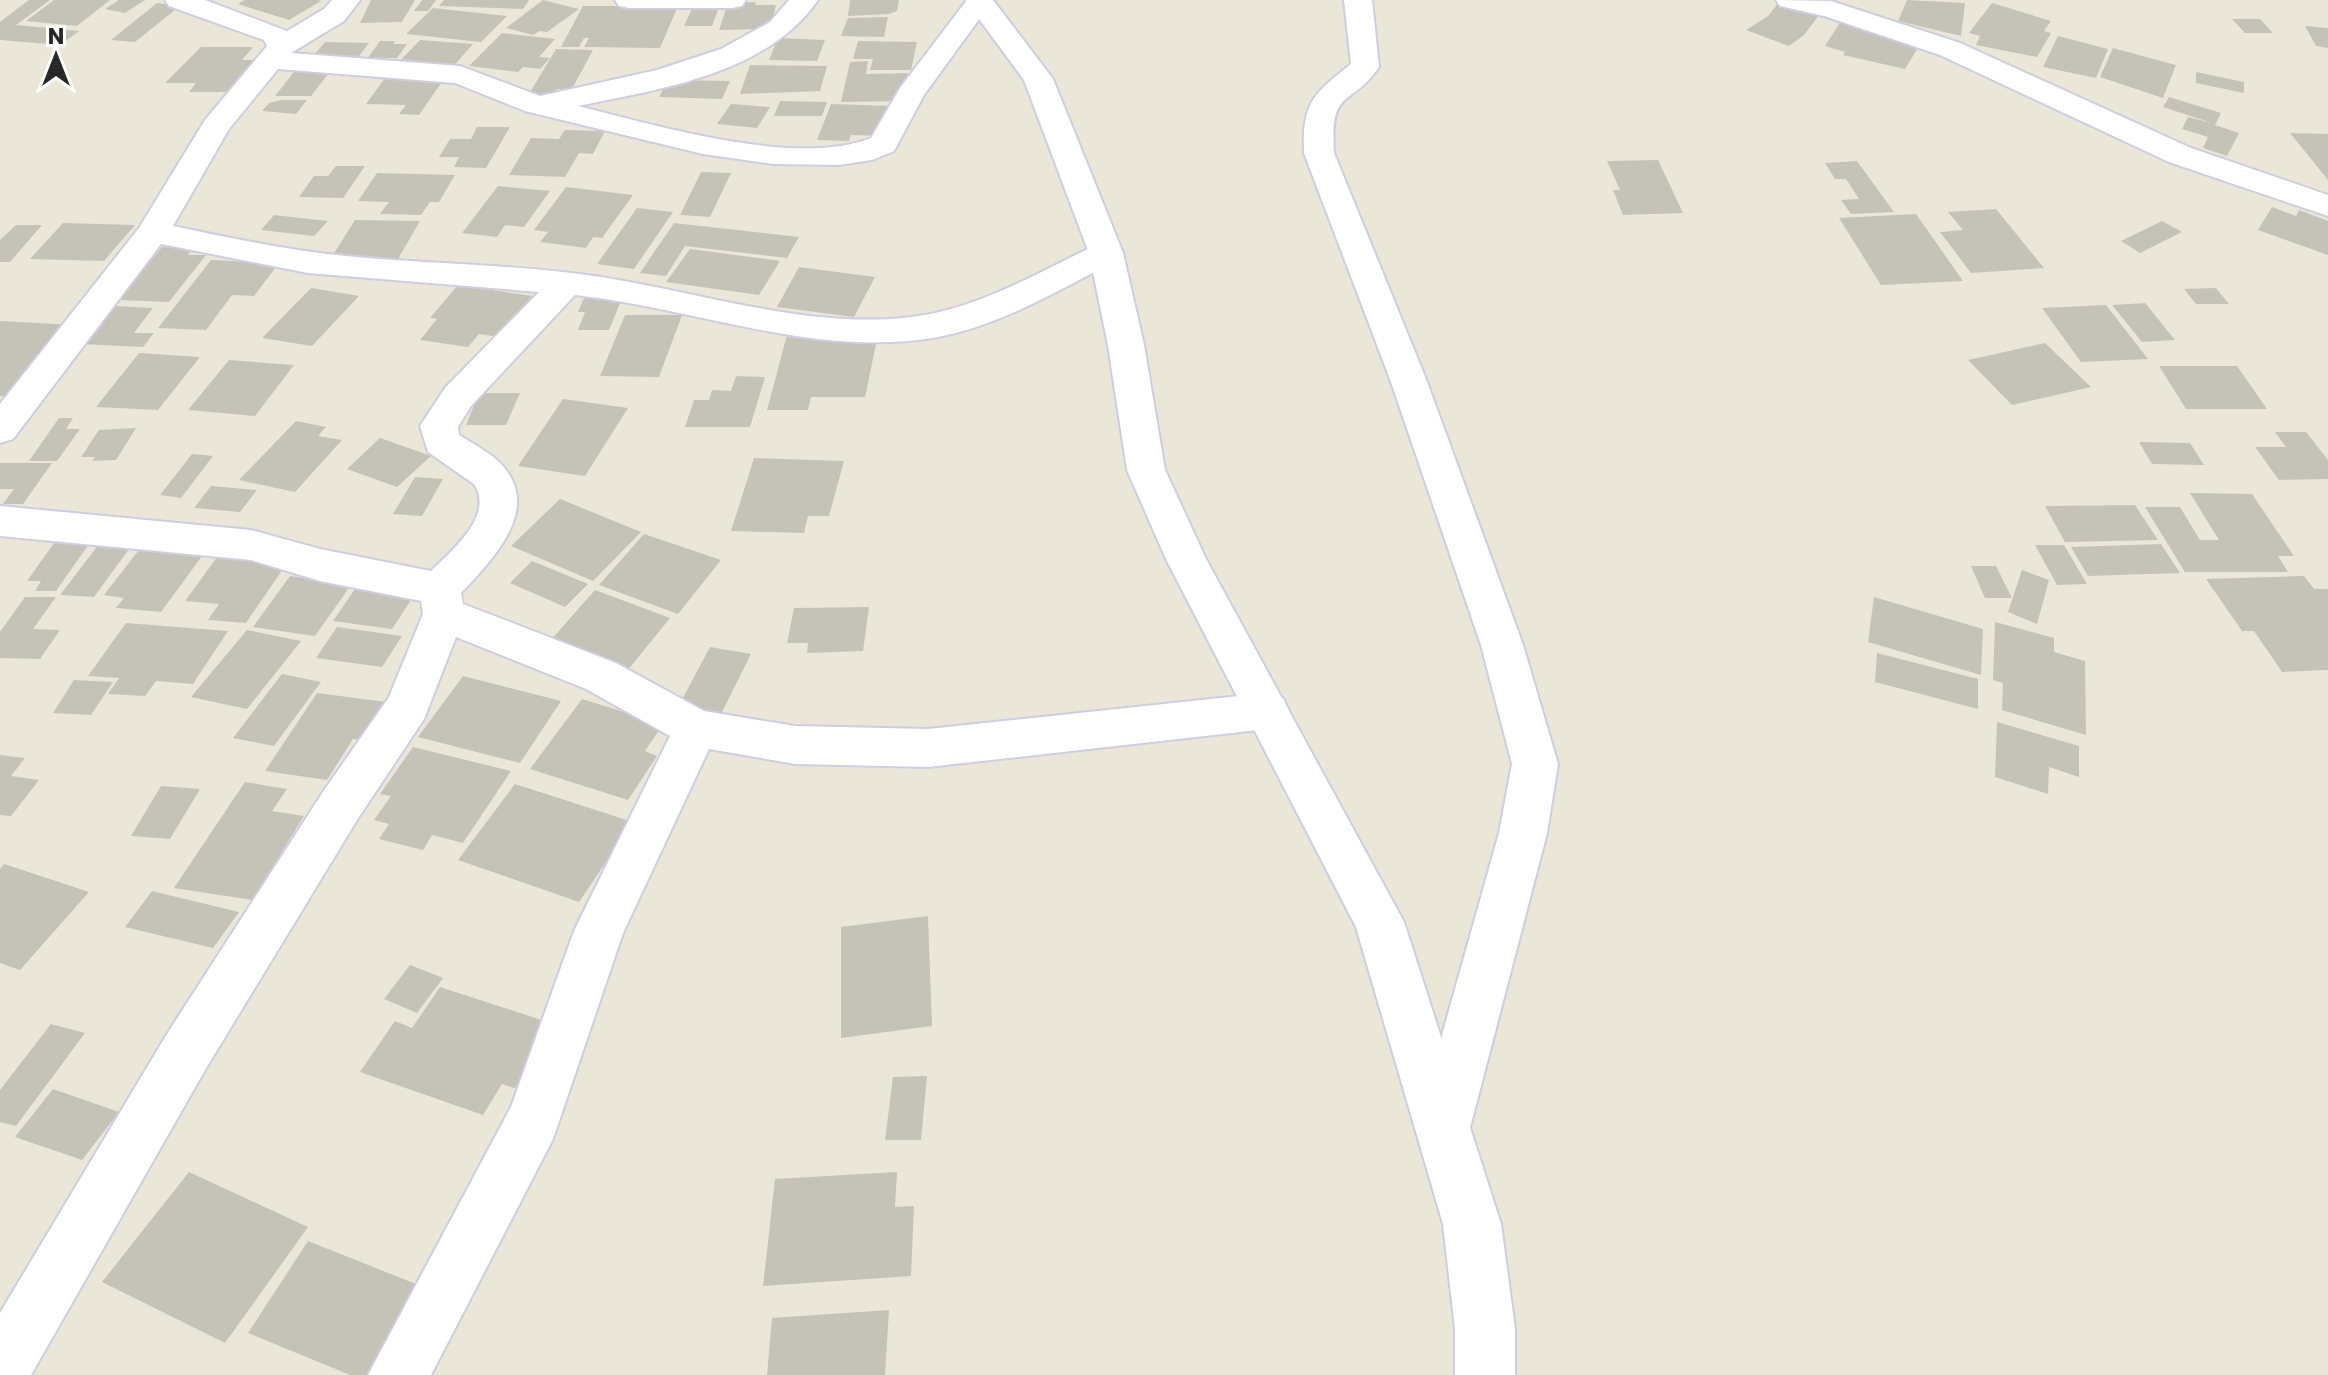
<svg xmlns="http://www.w3.org/2000/svg" width="2328" height="1375" viewBox="0 0 2328 1375" font-family="Poppins,sans-serif">
<style>
.building{fill:#c5c3b8}
.lines{fill:none;stroke-linecap:round;stroke-linejoin:round}
.street-casing{stroke:#cecde1;stroke-width:4}
.secondary-casing{stroke:#cecde1;stroke-width:4}
.street{fill:#fff;fill-rule:evenodd}
.secondary{fill:#fff;fill-rule:evenodd}
</style>
<rect width="100%" height="100%" fill="#eae7d8"/>
<path class="building" d="M29 0H50L16 25 79 31 60 45 0 40V22Z
M54 0H110L77 26 26 21Z
M119 0H145L125 13 105 9Z
M245 0H317L321 1 289 20 238 4Z
M371 0H415L402 22 360 23Z
M422 0H436L428 11H414Z
M444 0H529L523 9 439 6Z
M543 0 579 9 547 32 540 31 533 35 506 28Z
M850 0H899L897 11 889 14 848 16Z
M1907 0 1965 3 1961 36 1898 21Z
M695 2H721L712 26H684Z
M756 2 755 5H776L770 29 719 30 728 3Z
M1779 2 1820 14 1804 35 1789 46 1746 30 1768 16Z
M157 3 180 6 135 42 111 40Z
M1992 3 2051 21 2044 31 2051 33 2037 57 1976 45 1980 36 1969 33Z
M583 6H678L660 48 584 47 589 38H584L579 47H561Z
M433 8 507 16 481 42 406 34Z
M888 17 884 37 841 36 848 18Z
M1843 18 1921 43 1905 69 1843 55 1845 52 1825 46Z
M2232 19H2260L2273 33H2245Z
M2305 26 2328 28V48L2316 46Z
M502 33 555 39 539 57 550 58 540 69 523 67 518 72 469 66Z
M2058 36 2108 49 2096 78 2043 67Z
M778 38 825 40 817 61 769 60Z
M420 40 473 44 451 69 397 64Z
M380 41H395L393 44H407L397 58H368Z
M858 41 917 42 911 70H870L873 59H853Z
M325 42 369 43 359 56 314 55Z
M201 47H253L242 60H259L235 92H189L196 83H165Z
M2113 48 2176 65 2163 98 2100 77Z
M556 49 593 50 572 89H557L553 95 529 94Z
M868 61 866 74 908 73 903 101 841 102 850 62Z
M750 65 827 66 820 91 740 94Z
M297 68 332 69 311 96H275Z
M2196 72 2244 82V93L2196 83Z
M388 74 446 76 419 115 399 114 406 105 366 104Z
M668 80 730 81 722 99 659 97Z
M2169 97 2221 113 2215 125 2239 133 2227 156 2203 148 2208 137 2182 129 2188 117 2212 123 2163 107Z
M281 100H307L296 114 262 111 269 103Z
M780 101 827 102 822 116H774Z
M731 104 770 107 757 128 717 124Z
M831 104 895 106 885 136 851 135 849 141 817 140Z
M477 127H510L486 168 454 167 459 157H439L450 139H471Z
M565 130 605 131 593 154 579 153 565 177 509 175 531 138 559 139Z
M2290 133 2328 134V180Z
M1658 160 1683 213 1623 215 1613 190H1620L1607 161Z
M1857 161 1894 212 1851 214 1841 200 1859 199 1846 179H1835L1825 163Z
M336 166H365L343 198 299 197 314 176H328Z
M701 172 731 173 710 217 680 215Z
M377 173 455 175 439 202H430L421 215 380 214 389 202 358 201Z
M498 186 550 191 524 227 505 225 497 237 462 233Z
M566 187 633 195 602 238 593 237 586 248 540 242 548 232 534 230Z
M2272 207 2296 216 2299 210 2328 221V255L2258 230Z
M637 208 673 212 634 269 597 264Z
M1996 209 2044 268 1971 273 1940 232 1963 230 1948 212Z
M1916 214 1963 281 1881 285 1839 218Z
M274 215 328 221 314 236 261 230Z
M355 220 420 221 398 259 331 258Z
M2162 221 2182 232 2140 253 2121 241Z
M63 223 135 225 104 261 30 259Z
M674 223 799 237 787 258 685 246 666 276 640 273Z
M16 225H42L10 262H0V240Z
M162 247 193 248 188 255H206L169 302 118 300Z
M690 249 780 261 759 295 666 282Z
M211 260 279 263 254 296 232 295 206 330 158 328Z
M799 267 875 277 854 317 777 307Z
M458 285 532 296 500 337 479 334 468 347 420 340 437 319 430 318Z
M311 288 359 296 312 346 262 338Z
M2216 288 2229 304H2196L2184 289Z
M584 298H622L609 330H578L585 312H578Z
M2145 303 2175 340 2142 342 2112 305Z
M2106 305 2148 359 2081 362 2042 308Z
M114 306 153 308 134 333H154L143 347 82 344Z
M625 315H682L659 377 600 376Z
M0 321 74 325 12 397 0 396Z
M787 335H878L865 397H811L808 410H767Z
M2045 343 2091 387 2012 405 1968 360Z
M139 353 200 357 158 410 96 407Z
M229 360 294 365 255 416 188 410Z
M2159 366H2237L2267 409H2186Z
M736 376 765 377 750 427H685L694 400H709L712 390 731 391Z
M479 393H520L506 425H466Z
M563 399 628 408 585 476 518 466Z
M59 418H73L66 429H80L57 461H29Z
M296 421 326 427 318 436 342 440 295 492 239 480Z
M136 428 116 460 92 461 95 457H81L99 430Z
M2275 432H2306L2328 460V479L2279 480 2255 447H2286Z
M380 438 431 456 397 487 347 469Z
M2139 442 2190 443 2204 465 2152 464Z
M192 454 213 456 181 498 160 495Z
M754 458 844 461 829 516H808L804 533 731 531Z
M0 463H52L23 504H3L14 489H0Z
M415 477 443 479 422 516 393 514Z
M211 486 257 490 240 512 194 508Z
M2190 493 2252 494 2294 556H2278L2288 572H2185L2145 507H2180L2200 540H2219Z
M560 499 641 532 593 581 511 546Z
M2135 505 2158 540 2065 542 2045 506Z
M644 534 721 560 678 614 599 585Z
M54 543 89 544 56 591H35L41 581H27Z
M99 544 132 545 94 597 60 595Z
M2161 544 2180 573 2088 576 2071 547Z
M2035 545H2064L2087 584 2057 585Z
M142 546 205 552 161 612 116 608 124 598 104 595Z
M218 556 287 563 246 623 208 620 219 604 185 601Z
M532 561 588 584 565 607 510 583Z
M1971 566H1996L2012 598H1985Z
M2022 570 2049 580 2037 624 2008 612Z
M290 576 351 585 315 636 253 627Z
M2304 576 2314 589H2328V670L2282 672 2254 631H2242L2206 579Z
M357 586 415 594 392 629 333 621Z
M595 590 670 618 627 671 550 641Z
M25 597H56L33 629 60 630 40 659 0 658V632Z
M1874 597 1983 629 1981 675 1868 642Z
M869 607 863 651 807 653 808 643H787L794 608Z
M1995 622 2054 638V652L2085 661 2086 735 2002 710 2003 683 1993 680Z
M126 623 228 631 193 684 156 681 145 696 108 694 119 678 88 676Z
M337 627 402 636 382 667 316 658Z
M247 630 301 641 247 709 191 697Z
M710 647 751 654 720 716 677 709Z
M1877 653 1978 679V709L1875 682Z
M282 674 321 682 274 746 233 738Z
M463 676 561 701 520 763 418 737Z
M74 680 113 682 91 715 53 713Z
M317 693 394 703 371 741 353 739 327 780 265 771Z
M582 699 663 724 645 751 657 756 628 800 530 769Z
M1997 722 2079 746V777L2049 767 2048 794 1995 777Z
M413 747 511 771 463 843 432 835 423 850 379 839 389 824 374 820 391 796 380 794Z
M0 755 25 758 11 776 39 780 11 816 0 815Z
M245 782 287 789 272 811 304 816 252 900 174 888Z
M515 784 633 822 579 902 458 860Z
M161 786 200 789 170 839 131 836Z
M4 864 89 892 20 970 0 963V869Z
M152 891 239 912 213 948 125 927Z
M928 916 932 1026 841 1038V927Z
M410 965 443 978 417 1013 384 999Z
M440 987 557 1025 517 1089 502 1084 483 1115 360 1072 395 1021 412 1028Z
M51 1024 85 1033 16 1126 0 1122V1090Z
M927 1076 921 1140H885L893 1077Z
M53 1089 119 1112 82 1160 15 1137Z
M189 1172 308 1227 225 1343 102 1282Z
M897 1172 895 1207 914 1206 911 1276 763 1286 775 1179Z
M308 1241 421 1286 366 1375H350L248 1333Z
M889 1310 885 1375H767L772 1318Z"/>
<g class="lines">
<defs>
<path id="street" d="M165 0H205L287 31 324 9 332 0H360L344 21 291 53 460 66 540 96 657 70 721 49 770 22 789 0H818C767 74 661 89 578 106 656 125 796 168 871 138L900 88 967 0H993L924 95 894 151 872 160 839 165 773 164 703 154 525 111 455 83 278 69 229 129 173 226C230 238 287 250 346 256 426 264 507 264 587 275 691 289 798 328 903 318 973 312 1033 275 1094 246L1106 243 1118 246 1123 253 1118 260C1060 289 1002 325 938 337 816 359 695 308 575 295L471 406 458 427 459 435C473 444 490 452 501 464 543 509 493 559 461 593L463 604 616 663 704 711 795 726 928 729 1267 693 1283 698 1289 711 1283 724 1267 729 928 767 795 764 709 749 623 933 553 1139 431 1375H368L511 1107 574 931 670 736 586 689 456 637 424 719 357 820 205 1070 31 1375H0V1313L167 1034 323 792 389 697 423 614 421 601 320 581 251 560 0 536V506L251 530 320 549 431 571C451 551 495 516 474 484L428 452 420 426 445 388 539 292 308 273 161 244 13 439 0 443V404L139 228 205 120 267 46 264 40 169 6Z
M615 0H746L742 6 732 8H629L619 6Z
M1344 0H1372L1379 67C1350 109 1330 86 1334 153L1426 379 1523 645 1558 764 1547 833 1471 1124 1463 1143 1444 1151 1425 1143 1417 1124 1499 833 1512 764 1481 645 1390 379 1304 153C1302 103 1313 94 1351 64Z
M1776 0 1831 1 1960 43 2191 148 2328 195V216L2169 162 1940 55 1824 16 1780 6Z"/>
<path id="secondary" d="M965 0H993L1053 79 1123 253 1144 345 1165 470 1206 559 1404 922 1501 1224 1515 1329V1375H1455V1329L1443 1224 1356 927 1166 559 1127 470 1108 345 1089 253 1024 80Z"/>
</defs>
<use href="#street" class="street-casing"/>
<use href="#secondary" class="secondary-casing"/>
<use href="#street" class="street"/>
<use href="#secondary" class="secondary"/>
</g>
<g transform="translate(56 56)" stroke="#ffffff" stroke-width="6" paint-order="stroke">
<path d="M0-6L14 30L0 20L-14 30Z" fill="#272727"/>
<text y="-12" font-size="22" font-weight="bold" text-anchor="middle" fill="#272727">N</text>
</g>
</svg>
